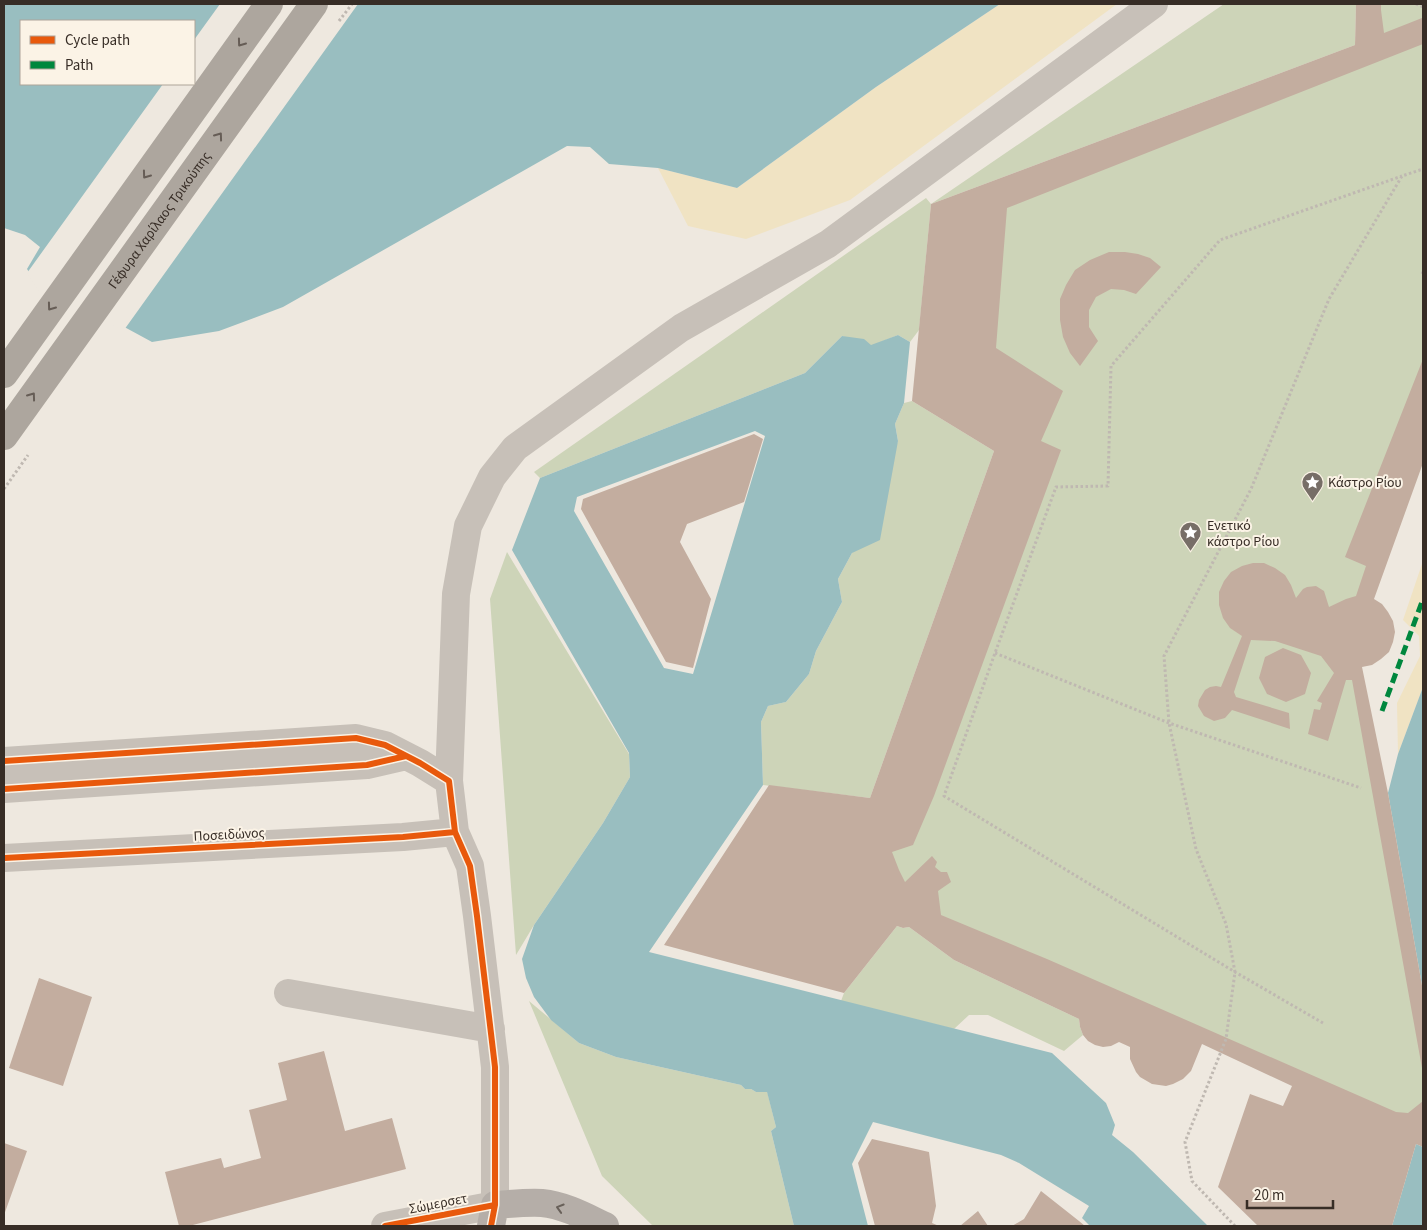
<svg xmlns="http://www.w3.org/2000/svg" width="1427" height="1230" viewBox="0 0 1427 1230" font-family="'Source Sans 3',sans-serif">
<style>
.green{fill:#cdd4b8}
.sand{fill:#f0e3c3}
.water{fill:#99bec0;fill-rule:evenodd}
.pier{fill:#eee8df}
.building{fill:#c3ad9f}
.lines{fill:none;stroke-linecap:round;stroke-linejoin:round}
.path{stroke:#bfb8b1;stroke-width:3;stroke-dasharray:2.5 2.5;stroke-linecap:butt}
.minor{stroke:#c7c0b8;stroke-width:28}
.major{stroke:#b5aea8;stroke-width:28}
.highway{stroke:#ada69e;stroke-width:28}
.quiet{stroke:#00873e;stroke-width:5;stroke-dasharray:10 5;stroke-linecap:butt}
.cycleway-casing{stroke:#fbf3e6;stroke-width:9}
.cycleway{stroke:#e8590c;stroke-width:6}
.oneway{stroke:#665d56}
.oneway2{stroke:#69615a}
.labels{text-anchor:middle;stroke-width:4;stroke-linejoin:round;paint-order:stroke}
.street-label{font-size:14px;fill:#372d26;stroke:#fbf3e6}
.poi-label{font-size:14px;fill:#372d26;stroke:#fbf3e6;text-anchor:start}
</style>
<rect width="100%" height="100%" fill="#eee8df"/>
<path class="green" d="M1224 4H1356L1355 45 931 204 919 330 910 342 898 335 871 346 842 336 805 373 540 478 534 472 926 198 931 204Z
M1374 4H1423V429L1361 612 1356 664 1423 1056V1121L1397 1131 933 920 877 856 1042 463 986 350 990 203 1380 48 1374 20Z
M912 401 994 451 870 798 763 785 761 722 768 706 786 702 809 674 816 651 842 602 838 579 852 553 898 441 895 424 904 403Z
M507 552 629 754 630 777 603 823 534 925 516 955 490 599Z
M897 926 903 928 909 927 954 960 1079 1019 1080 1027 1083 1035 1064 1051 988 1015H969L954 1029 841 1001 844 993Z
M529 1001 579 1043 616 1057 741 1085 745 1089H751L756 1092 767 1091 776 1127 771 1131 794 1226H653L602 1176Z"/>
<path class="sand" d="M1000 4H1117L850 200 746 239 688 226 658 168 737 188 876 87Z
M1423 561V687L1398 754 1397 703 1420 656 1419 636 1403 620Z"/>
<path class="water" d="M4 4H1000L876 87 737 188 658 168 609 164 590 147 567 146 283 307 219 331 152 342 117 323 40 289 27 269 40 247 25 235 4 228ZM21 21H194V84H21Z
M898 335 910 342 904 403 895 424 898 441 880 540 852 553 838 579 842 602 816 651 809 674 786 702 768 706 761 722 763 785 649 952 1052 1053 1106 1103 1115 1125 1112 1135 1133 1152 1208 1226H1090L1082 1218 1089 1206 1019 1163 1001 1155 873 1122 852 1164 868 1226H794L771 1131 776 1127 767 1092H756L751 1089H745L741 1085 616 1057 579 1043 551 1020 534 997 526 978 522 959 534 925 603 823 630 777 629 753 512 550 540 478 805 373 842 336 864 339 871 345ZM755 431 765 436 693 674 664 668 574 511 577 497Z
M1423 687V991L1388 793 1398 754Z
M1416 1144 1423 1147V1226H1392Z"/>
<path class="pier" d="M220 4H358L124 330 39 291 27 273 163 84H194V40Z"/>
<path class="building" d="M1356 4H1381V10L1384 33 1422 18 1423 44 1007 208 996 348 1063 391 1041 441 1061 450 934 796 913 845 892 852 899 870 905 882 932 856 937 862 935 867 941 872H947L951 882 938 891 941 915 1047 959 1396 1112 1408 1113 1423 1101V1147L1416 1144 1392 1226H1258L1218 1187 1250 1094 1283 1106 1292 1086 1202 1044 1191 1071 1183 1079 1173 1084 1166 1086 1152 1084 1140 1077 1136 1072 1130 1059V1047L1119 1042 1111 1046 1103 1047 1095 1045 1088 1041 1083 1035 1080 1027 1079 1019 954 960 909 927 903 928 897 926 844 993 664 945 769 785 870 798 994 451 912 401 931 204 1355 45Z
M1109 252H1125L1138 254 1150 258 1161 267 1136 294 1124 290 1111 289 1096 297 1089 310V327L1098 341 1080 366 1070 353 1063 337 1060 320V299L1066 285 1075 270 1090 260Z
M1423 359V463L1374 599 1382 604 1388 612 1393 621 1395 632 1393 642 1389 652 1381 659 1372 665 1362 667 1388 793 1423 991 1422 1068 1352 680H1346L1328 741 1308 734 1314 709 1320 710 1322 703 1317 701 1334 673 1321 656 1275 641 1251 640 1234 692 1236 697 1289 713 1290 729 1232 710 1225 718 1214 721 1204 716 1198 706 1199 700 1205 690 1210 687 1216 686 1221 687 1242 636 1230 628 1223 618 1219 605V592L1224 581 1231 572 1242 566 1253 563H1264L1275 568 1285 575 1291 585 1296 598 1303 589 1307 587 1316 586 1324 591 1329 607 1346 599 1356 596 1366 566 1345 557Z
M754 434 763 439 744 502 687 524 680 542 711 599 693 668 666 662 581 509 583 499Z
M1283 648 1301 655 1311 673 1305 694 1286 702 1267 694 1259 678 1265 657Z
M39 978 92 997 63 1086 9 1068Z
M324 1051 345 1131 392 1118 406 1169 189 1226H179L165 1172 221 1158 224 1168 261 1158 249 1110 287 1100 278 1063Z
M872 1139 929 1152 936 1206 932 1223 939 1226H875L858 1163Z
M4 1143 27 1151 4 1215Z
M1041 1191 1079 1221 1085 1226H1012L1024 1219Z
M978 1211 988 1226H960Z"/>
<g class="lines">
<path class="path" d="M1416 4 1423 7
M339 21 352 4
M1422 274 1423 272
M4 489 28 455
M995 653 1169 723 1361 788
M1323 1023 1235 972 944 796 995 653 1056 487 1108 486 1111 366 1220 240 1402 176
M1235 1226 1192 1181 1185 1142 1226 1039 1235 972 1226 924 1196 849 1169 723 1164 656 1251 489 1329 299 1402 176 1423 169"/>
<path class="minor" d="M4 761 356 738 385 745 420 763 449 781 455 832 470 866 477 916 495 1067V1205L385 1226
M449 781 456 594 468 526 492 477 515 448 681 328 828 244 1154 4
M4 789 367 765 406 756
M4 858 403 837 455 832
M288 993 491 1029"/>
<path class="major" d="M491 1226 495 1205C511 1204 527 1202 542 1203 564 1205 586 1217 605 1226"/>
<g class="highway">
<path d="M4 374 269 4"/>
<path id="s1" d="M4 436 314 4"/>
</g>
<path class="quiet" d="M1382 711 1423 599"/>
<defs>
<path id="cycleway" d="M4 761 356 738 385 745 420 763 449 781 455 832 470 866 477 916 495 1067V1205L491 1226
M4 789 367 765 406 756
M4 858 403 837 455 832
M385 1226 495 1205"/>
</defs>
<use href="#cycleway" class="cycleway-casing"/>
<use href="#cycleway" class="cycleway"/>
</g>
<defs><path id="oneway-chevron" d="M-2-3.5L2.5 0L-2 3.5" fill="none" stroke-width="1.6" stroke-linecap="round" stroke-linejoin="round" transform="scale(1.25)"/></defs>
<g class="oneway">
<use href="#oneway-chevron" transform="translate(241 43) rotate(126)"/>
<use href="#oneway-chevron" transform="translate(219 136) rotate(-54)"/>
<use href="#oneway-chevron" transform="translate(146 175) rotate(126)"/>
<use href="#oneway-chevron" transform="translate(51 307) rotate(126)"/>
<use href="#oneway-chevron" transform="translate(32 396) rotate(-54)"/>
</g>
<use class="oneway2" href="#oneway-chevron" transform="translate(560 1208) rotate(-163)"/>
<defs>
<symbol id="sight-pin" viewBox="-11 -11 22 30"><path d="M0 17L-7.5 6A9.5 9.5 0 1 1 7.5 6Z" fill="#776e67" stroke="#fbf3e6"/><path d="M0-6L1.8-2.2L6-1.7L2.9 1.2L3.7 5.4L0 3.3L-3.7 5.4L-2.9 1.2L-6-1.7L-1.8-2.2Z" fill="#fff"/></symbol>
</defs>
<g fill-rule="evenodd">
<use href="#sight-pin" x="1300" y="470" width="25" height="34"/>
<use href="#sight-pin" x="1178" y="520" width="25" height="34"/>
</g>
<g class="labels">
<g class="street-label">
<text dy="5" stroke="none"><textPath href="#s1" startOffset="266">Γέφυρα Χαρίλαος Τρικούπης</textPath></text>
<text transform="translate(229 834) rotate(-3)" y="5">Ποσειδώνος</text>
<text transform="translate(438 1203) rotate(-11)" y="5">Σώμερσετ</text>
</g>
<g class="poi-label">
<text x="1328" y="487">Κάστρο Ρίου</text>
<text x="1207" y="530">Ενετικό<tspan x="1207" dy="16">κάστρο Ρίου</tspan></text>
</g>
</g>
<rect width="1427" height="1230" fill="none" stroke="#372d26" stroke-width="10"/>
<rect x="20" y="20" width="175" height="65" fill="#fbf3e6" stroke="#ada499"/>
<rect x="30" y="36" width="25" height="8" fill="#e8590c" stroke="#ada499"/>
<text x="65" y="45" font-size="15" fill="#372d26">Cycle path</text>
<rect x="30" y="61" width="25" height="8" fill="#00873e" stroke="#ada499"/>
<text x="65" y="70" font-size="15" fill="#372d26">Path</text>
<path d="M1247 1200v8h86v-8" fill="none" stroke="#372d26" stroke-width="2.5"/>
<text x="1254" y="1200" font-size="15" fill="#372d26" stroke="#fbf3e6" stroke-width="4" paint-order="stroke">20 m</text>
</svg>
